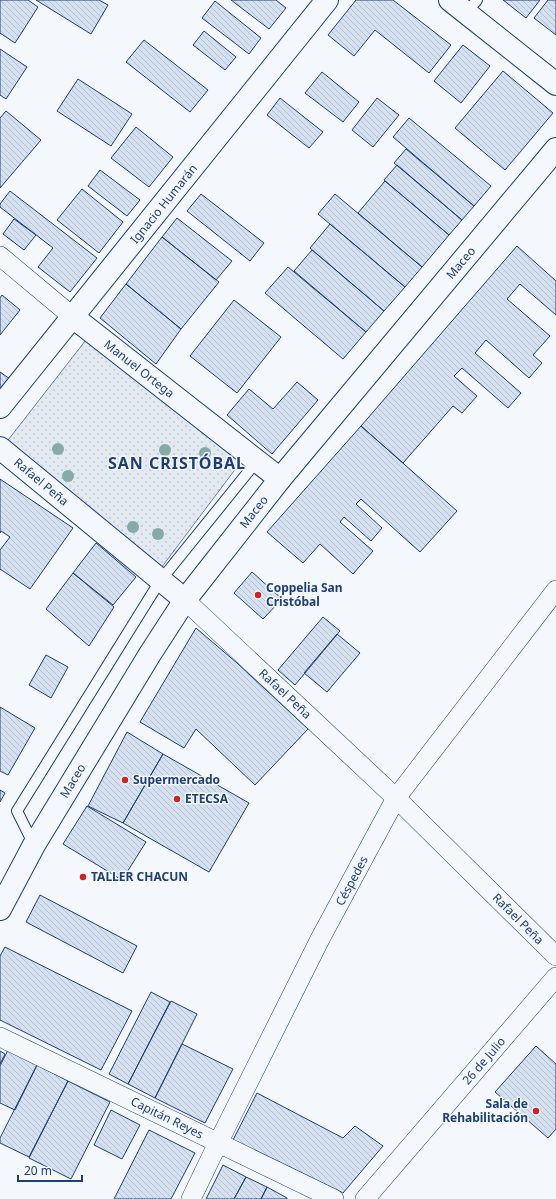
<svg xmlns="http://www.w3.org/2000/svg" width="556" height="1199" viewBox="0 0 556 1199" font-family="'Noto Sans',sans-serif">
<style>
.park{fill:url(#park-dots);stroke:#687fa3}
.building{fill:url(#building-back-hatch);stroke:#1d3f73}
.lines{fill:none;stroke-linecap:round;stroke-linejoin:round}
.service-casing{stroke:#1d3f73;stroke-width:12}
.minor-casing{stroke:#1d3f73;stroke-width:20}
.tertiary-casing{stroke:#1d3f73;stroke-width:24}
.primary-casing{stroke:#1d3f73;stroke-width:24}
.service{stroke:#f4f7fb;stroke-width:10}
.minor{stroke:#f4f7fb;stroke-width:19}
.tertiary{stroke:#f4f7fb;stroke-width:22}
.primary{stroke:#f4f7fb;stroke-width:22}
.tree{fill:#86aba6}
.poi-dot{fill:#c62828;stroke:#f4f7fb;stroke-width:1.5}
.labels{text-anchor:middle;stroke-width:3;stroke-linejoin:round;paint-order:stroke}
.street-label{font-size:12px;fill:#1d3f73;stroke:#f4f7fb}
.poi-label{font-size:12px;font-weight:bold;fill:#1d3f73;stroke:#f4f7fb;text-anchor:start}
.district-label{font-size:16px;font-weight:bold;letter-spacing:1px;fill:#1d3f73;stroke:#f4f7fb}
</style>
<defs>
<pattern id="park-dots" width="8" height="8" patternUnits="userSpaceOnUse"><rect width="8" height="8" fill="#e3e9f0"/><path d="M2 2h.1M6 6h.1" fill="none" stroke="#c2c9d1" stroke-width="1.8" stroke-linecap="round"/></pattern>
<pattern id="building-back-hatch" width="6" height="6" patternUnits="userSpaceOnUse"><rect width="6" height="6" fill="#d5e0f0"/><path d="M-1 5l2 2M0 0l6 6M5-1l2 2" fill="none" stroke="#b6c1d1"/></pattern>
</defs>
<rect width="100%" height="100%" fill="#f4f7fb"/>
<path class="park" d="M89 336 243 459 158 572 5 444Z"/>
<path class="building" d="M0 0H28L38 7 15 43 0 33Z
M36 0H99L108 5 91 34Z
M231 0H276L286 8 269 29Z
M356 0H393L451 45 429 73 375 30 354 56 328 35Z
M503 0H540L526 18Z
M548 0H556V35L534 18Z
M215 1 261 38 249 54 202 18Z
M204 31 236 57 225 70 193 45Z
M144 40 208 90 190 112 126 62Z
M463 45 490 66 461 103 434 81Z
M0 49 27 67 6 99 0 95Z
M503 71 553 113 505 170 455 128Z
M322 72 359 102 343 122 305 93Z
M78 79 132 114 111 146 57 111Z
M280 98 323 132 309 148 267 115Z
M377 98 399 115 373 147 352 130Z
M6 111 41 140 0 188V118Z
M409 118 491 186 474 206 393 137Z
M136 127 173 157 149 187 111 158Z
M406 149 474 206 462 220 394 163Z
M397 165 462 220 449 235 384 180Z
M100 170 140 200 127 216 88 186Z
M385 181 449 235 422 267 358 213Z
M82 189 123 222 99 253 57 220Z
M10 191 97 258 70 292 38 267 53 248 0 207V204Z
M201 194 264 243 250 261 187 211Z
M335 194 422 267 405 287 318 214Z
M177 218 232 261 216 280 162 237Z
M14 219 36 235 24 250 3 234Z
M330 224 405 287 384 311 310 248Z
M162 237 219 282 181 329 126 284Z
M517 246 556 281V315L520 284 507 299 550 336 533 355 542 363 529 378 486 340 475 353 521 393 508 408 462 368 454 376 477 396 462 413 453 406 403 463 361 426Z
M312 250 384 311 366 332 294 271Z
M288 267 366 332 343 359 265 293Z
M126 284 181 329 156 364 100 318Z
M2 295 20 310 0 335V298Z
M234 300 281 337 237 393 190 356Z
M0 372 10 379 0 391Z
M297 382 318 400 272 454 227 415 249 389 273 409Z
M361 426 457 511 420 552 361 499 356 504 382 528 371 541 344 517 340 522 373 551 353 574 320 544 303 563 267 532Z
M0 479 73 528 30 589 0 569V550L10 537 1 531 0 533Z
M96 543 136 577 113 605 73 573Z
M252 572 282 599 263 619 234 593Z
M73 573 114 607 89 646 46 609Z
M323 617 340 631 295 685 278 670Z
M196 628 237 663 308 729 255 785 196 729 184 748 140 722Z
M337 634 360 653 327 692 304 673Z
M46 655 68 667 51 698 29 685Z
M0 707 35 728 8 775 0 771Z
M127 732 163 754 123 823 88 806Z
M163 754 249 803 209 872 123 823Z
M0 790 5 793 0 802Z
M87 806 146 842 122 880 63 844Z
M40 895 137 946 123 973 26 922Z
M5 947 132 1011 101 1070 0 1020V956Z
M151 992 170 1002 128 1084 109 1074Z
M171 1001 197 1014 155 1098 128 1084Z
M182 1044 233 1069 205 1123 155 1098Z
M536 1046 556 1064V1129L548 1138 495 1092Z
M8 1050 37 1065 15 1110 0 1103V1066Z
M0 1051 5 1054 0 1064Z
M37 1065 68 1081 29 1157 0 1143V1138Z
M68 1081 110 1102 71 1179 29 1158Z
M257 1093 343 1138 355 1126 383 1146 343 1193 233 1140Z
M111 1110 140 1125 122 1159 94 1145Z
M149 1130 195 1153 171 1199H114Z
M223 1165 246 1177 234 1199H206Z
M246 1177 267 1187 261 1199H234Z
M267 1187 287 1198V1199H261Z"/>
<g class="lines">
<defs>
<path id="service" d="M466 13 477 0
M34 845 17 811 160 581 257 461"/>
<path id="minor" d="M0 256 73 317
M185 600 396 798 556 956
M0 1037 334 1199
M191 1199 218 1143 320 939 396 798 556 590
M365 1199 556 977"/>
<path id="tertiary" d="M450 0 556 84
M73 317 280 479
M0 407 327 0
M0 448 185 600"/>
<path id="primary" d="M0 909 34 845 150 654 185 600 280 479 556 149"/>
</defs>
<use href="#service" class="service-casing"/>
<use href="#minor" class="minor-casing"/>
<use href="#tertiary" class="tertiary-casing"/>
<use href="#primary" class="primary-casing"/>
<use href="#service" class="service"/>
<use href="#minor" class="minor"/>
<use href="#tertiary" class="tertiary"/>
<use href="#primary" class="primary"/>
</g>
<g class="tree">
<circle cx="58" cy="449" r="6"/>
<circle cx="165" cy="450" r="6"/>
<circle cx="205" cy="453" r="6"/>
<circle cx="68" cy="476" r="6"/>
<circle cx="133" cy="527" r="6"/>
<circle cx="158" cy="534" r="6"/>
</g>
<g class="poi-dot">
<circle cx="258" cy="595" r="4"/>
<circle cx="125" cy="780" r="4"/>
<circle cx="177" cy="799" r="4"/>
<circle cx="83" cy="877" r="4"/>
<circle cx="536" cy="1111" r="4"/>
</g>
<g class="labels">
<g class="street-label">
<text transform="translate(164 204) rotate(-51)" y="4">Ignacio Humarán</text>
<text transform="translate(461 263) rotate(-50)" y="4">Maceo</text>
<text transform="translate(139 369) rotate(38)" y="4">Manuel Ortega</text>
<text transform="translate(41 482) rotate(40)" y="4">Rafael Peña</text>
<text transform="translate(254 512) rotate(-52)" y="4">Maceo</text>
<text transform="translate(285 694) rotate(43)" y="4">Rafael Peña</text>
<text transform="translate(73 781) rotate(-59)" y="4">Maceo</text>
<text transform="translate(352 881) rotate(-62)" y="4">Céspedes</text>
<text transform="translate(518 919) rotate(45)" y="4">Rafael Peña</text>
<text transform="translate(484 1061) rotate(-49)" y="4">26 de Julio</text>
<text transform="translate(167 1118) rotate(26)" y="4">Capitán Reyes</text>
</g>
<g class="poi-label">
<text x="266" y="592">Coppelia San<tspan x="266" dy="14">Cristóbal</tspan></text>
<text x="133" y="784">Supermercado</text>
<text x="185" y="803">ETECSA</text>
<text x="91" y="881">TALLER CHACUN</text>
<text x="528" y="1108" text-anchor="end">Sala de<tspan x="528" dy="14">Rehabilitación</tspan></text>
</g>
<g class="district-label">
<text x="177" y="469">SAN CRISTÓBAL</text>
</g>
</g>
<path d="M18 1175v6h64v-6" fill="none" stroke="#1d3f73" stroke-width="2"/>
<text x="24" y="1175" font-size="12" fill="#1d3f73" stroke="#f4f7fb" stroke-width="3" paint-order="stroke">20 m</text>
</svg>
